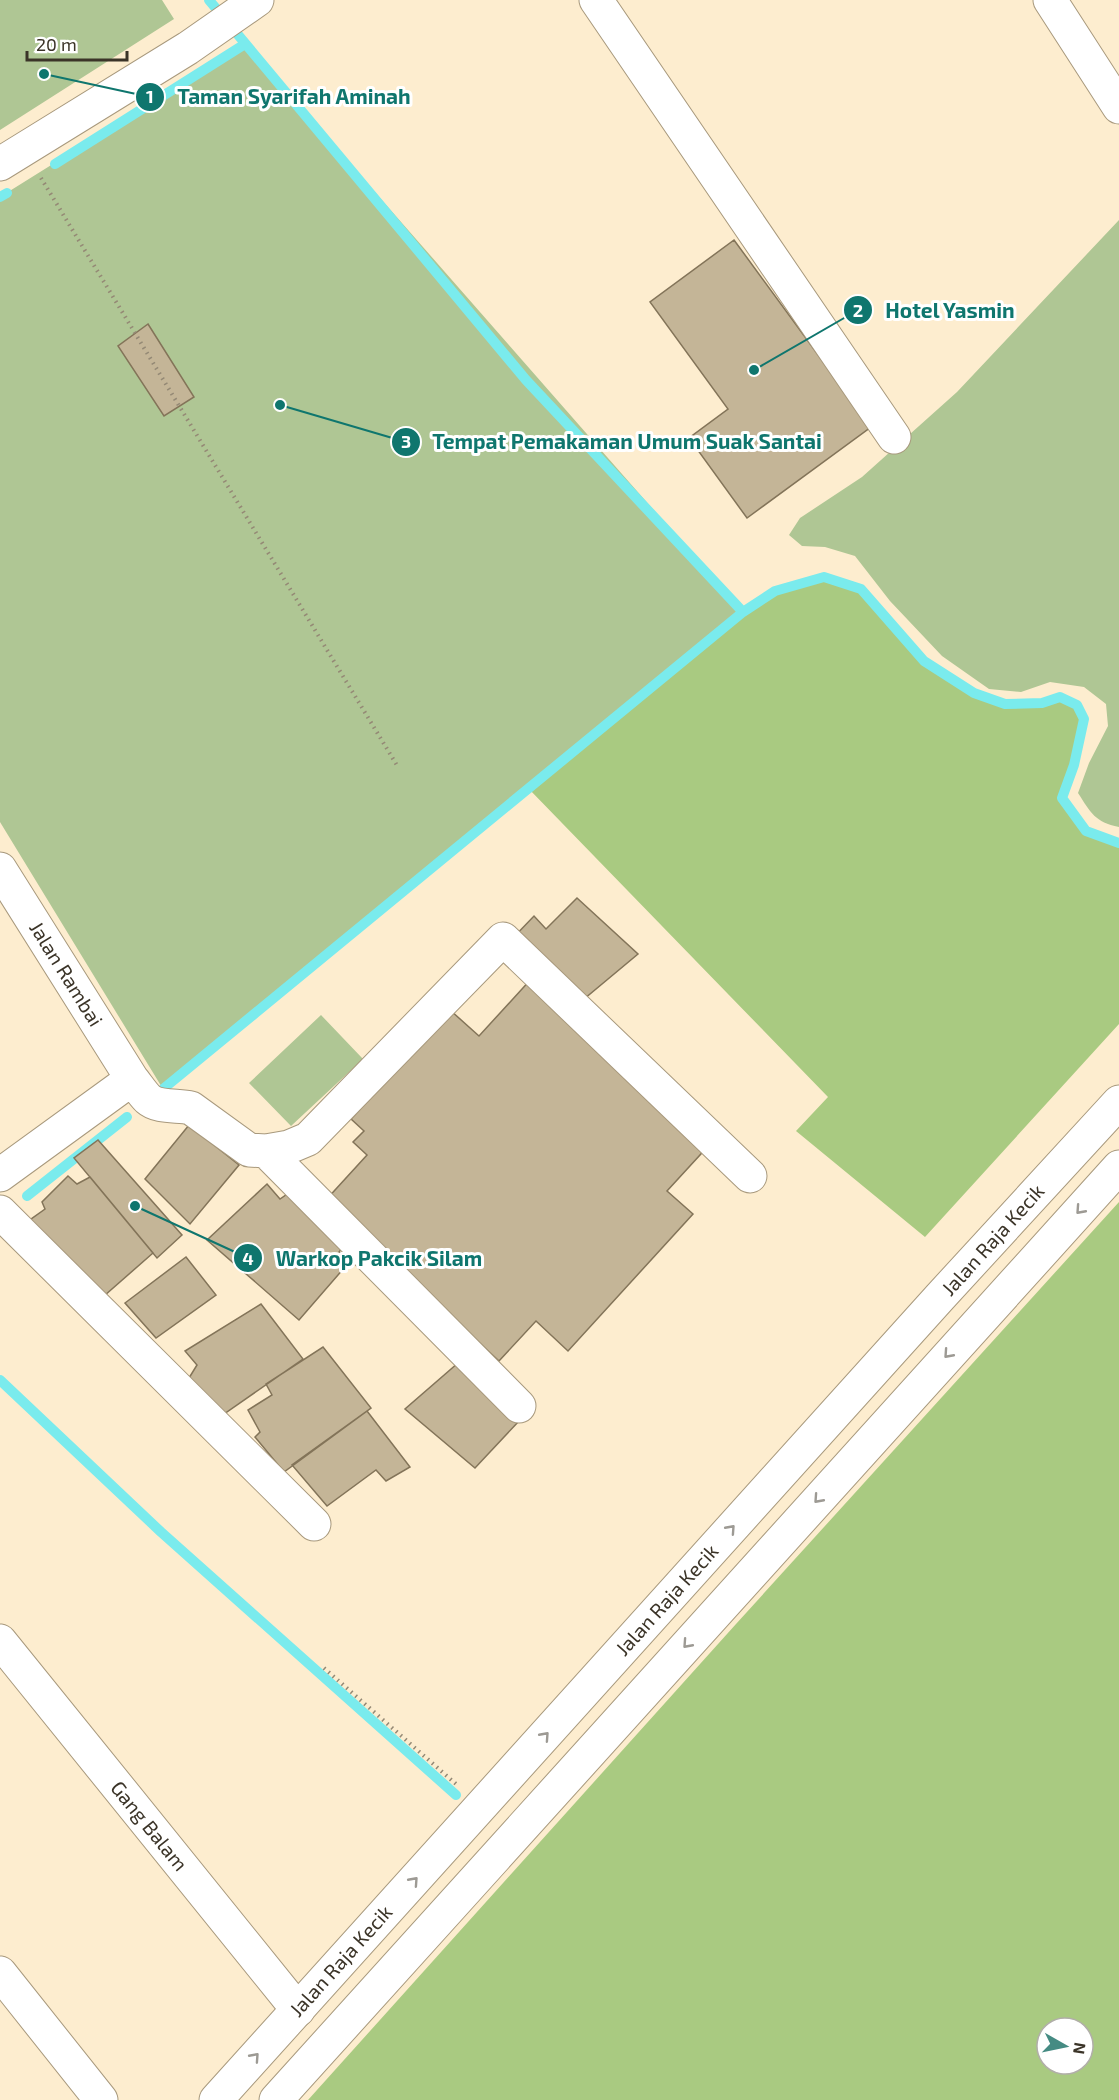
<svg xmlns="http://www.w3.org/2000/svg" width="1119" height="2100" viewBox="0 0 1119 2100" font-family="'Exo 2',sans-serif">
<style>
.green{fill:#afc694}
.forest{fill:#a9ca81;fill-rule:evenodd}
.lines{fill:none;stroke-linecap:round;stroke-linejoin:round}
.stream{stroke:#7aebed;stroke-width:10}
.building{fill:#c4b597;stroke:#837459;stroke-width:1.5}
.minor-casing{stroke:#a8997d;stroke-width:35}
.major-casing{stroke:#a8997d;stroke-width:35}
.path{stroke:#948975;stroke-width:4;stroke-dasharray:1.5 4.5;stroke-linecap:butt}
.minor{stroke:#fff;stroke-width:33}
.major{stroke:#fff;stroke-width:33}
.oneway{stroke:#9d9a94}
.labels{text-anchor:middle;stroke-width:6;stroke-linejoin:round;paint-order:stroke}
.street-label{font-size:20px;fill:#3b3428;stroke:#fff}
.leader{fill:none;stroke:#0f766e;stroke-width:2}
.callout-dot{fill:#0f766e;stroke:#fff;stroke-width:2}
.mark-label{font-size:18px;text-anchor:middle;font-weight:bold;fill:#fff}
.callout-label{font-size:21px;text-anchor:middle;font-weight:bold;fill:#0f766e;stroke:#fff;stroke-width:6;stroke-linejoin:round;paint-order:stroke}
</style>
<rect width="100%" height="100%" fill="#fdedcf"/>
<path class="green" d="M0 0H162L174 19 0 130Z
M245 44 743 612 163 1089 0 822V197Z
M1119 220V827C1095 822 1091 813 1078 793L1089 763 1108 726 1106 704 1084 687 1050 682 1021 692 989 689 942 656 890 601 855 556 825 547 802 546 789 535 800 518 862 477 957 392Z
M321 1015 363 1059 291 1126 249 1083Z"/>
<path class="forest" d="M824 577 854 587 924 661 974 693 1005 704 1042 702 1060 697 1077 705 1084 719 1074 765 1062 798 1086 831 1119 843V1024L925 1237 796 1131 828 1097 528 788 743 612 775 591Z
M1119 1202V2100H308L736 1624ZM1047 2028H1083V2064H1047Z"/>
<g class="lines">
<path class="stream" d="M209 0 526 380 743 612 775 591 824 577 861 589 924 661 974 693 1005 704 1042 703 1060 697 1077 705 1084 719 1074 765 1062 798 1086 831 1119 843
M55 164 245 44
M0 197 7 193
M163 1089 743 612
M27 1196 127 1117
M0 1380 161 1532 456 1795"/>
</g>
<path class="building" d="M734 240 871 427 747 518 689 438 728 409 650 302Z
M148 324 194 397 164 416 118 346Z
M577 898 638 954 578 1004 511 940 534 916 546 929Z
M532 978 711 1143 667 1191 693 1214 568 1351 536 1321 499 1361 325 1201 367 1155 353 1142 364 1131 351 1119 450 1010 479 1036Z
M189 1125 239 1165 190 1224 145 1179Z
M98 1140 182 1235 157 1258 74 1158Z
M68 1176 77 1184 90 1177 153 1253 96 1303 27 1222 45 1209 42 1202Z
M267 1184 280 1199 293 1190 346 1243 339 1252 351 1260 299 1320 207 1240Z
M186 1257 216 1295 156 1338 125 1303Z
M261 1304 303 1359 224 1414 189 1378 197 1365 185 1351Z
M323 1347 371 1408 284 1472 255 1437 260 1432 248 1410 272 1395 266 1384Z
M458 1363 519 1421 475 1468 405 1409Z
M367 1411 410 1467 386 1481 376 1470 327 1506 292 1465Z"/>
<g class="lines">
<defs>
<path id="minor" d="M596 0 894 437
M1050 0 1119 107
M0 164 188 48 257 0
M0 869 132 1079C137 1085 142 1093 148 1099 158 1108 178 1105 191 1108L249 1150 266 1151 289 1147 308 1139 503 939 750 1176
M266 1151 519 1406
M0 1175 132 1079
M0 1212 314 1524
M0 1641 298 2010
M0 1973 101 2100"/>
<path id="major" d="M216 2100 940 1297 1119 1102
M276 2100 1119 1167"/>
</defs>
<use href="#minor" class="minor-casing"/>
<use href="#major" class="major-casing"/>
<path class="path" d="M41 178 398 767
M324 1668 456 1784"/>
<use href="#minor" class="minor"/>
<use href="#major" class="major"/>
</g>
<defs><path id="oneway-chevron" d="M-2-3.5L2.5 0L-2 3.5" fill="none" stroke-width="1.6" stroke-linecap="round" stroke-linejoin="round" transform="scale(1.5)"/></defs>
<g class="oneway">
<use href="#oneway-chevron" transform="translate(1080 1210) rotate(132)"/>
<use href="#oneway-chevron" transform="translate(948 1354) rotate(132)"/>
<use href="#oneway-chevron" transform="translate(818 1499) rotate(132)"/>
<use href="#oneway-chevron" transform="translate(731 1529) rotate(-48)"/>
<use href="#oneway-chevron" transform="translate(687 1644) rotate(132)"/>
<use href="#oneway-chevron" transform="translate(545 1736) rotate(-48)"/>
<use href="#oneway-chevron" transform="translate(414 1881) rotate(-48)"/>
<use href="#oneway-chevron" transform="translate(255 2057) rotate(-48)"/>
</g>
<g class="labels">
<g class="street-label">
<text transform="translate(66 974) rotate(58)" y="7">Jalan Rambai</text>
<text transform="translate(993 1240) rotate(-48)" y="7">Jalan Raja Kecik</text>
<text transform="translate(667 1600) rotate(-48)" y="7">Jalan Raja Kecik</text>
<text transform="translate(149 1826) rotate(51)" y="7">Gang Balam</text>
<text transform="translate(341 1961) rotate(-48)" y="7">Jalan Raja Kecik</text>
</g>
</g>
<path class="leader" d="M44 74L150 97M754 370L858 310M280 405L406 442M135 1206L248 1258"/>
<g class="callout-dot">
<circle cx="44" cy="74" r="6"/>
<circle cx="754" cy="370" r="6"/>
<circle cx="280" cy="405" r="6"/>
<circle cx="135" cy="1206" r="6"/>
<circle cx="150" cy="97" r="15"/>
<circle cx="858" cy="310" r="15"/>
<circle cx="406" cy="442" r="15"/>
<circle cx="248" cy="1258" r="15"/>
</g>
<g class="mark-label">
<text x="150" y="103">1</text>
<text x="858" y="317">2</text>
<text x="406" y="448">3</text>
<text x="248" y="1265">4</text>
</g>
<g class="callout-label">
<text x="294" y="104">Taman Syarifah Aminah</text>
<text x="950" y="318">Hotel Yasmin</text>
<text x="627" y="449">Tempat Pemakaman Umum Suak Santai</text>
<text x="379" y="1266">Warkop Pakcik Silam</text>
</g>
<g transform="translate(1065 2046) rotate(99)"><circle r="28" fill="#ffffff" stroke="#b1aea9" stroke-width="1.5"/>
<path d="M0-4.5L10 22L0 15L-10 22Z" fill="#458b83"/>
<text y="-9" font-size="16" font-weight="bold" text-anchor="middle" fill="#3b3428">N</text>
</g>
<path d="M27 51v9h100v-9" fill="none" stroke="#3b3428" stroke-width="3"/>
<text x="36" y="51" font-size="18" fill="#3b3428" stroke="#ffffff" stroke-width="4.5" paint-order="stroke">20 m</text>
</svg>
